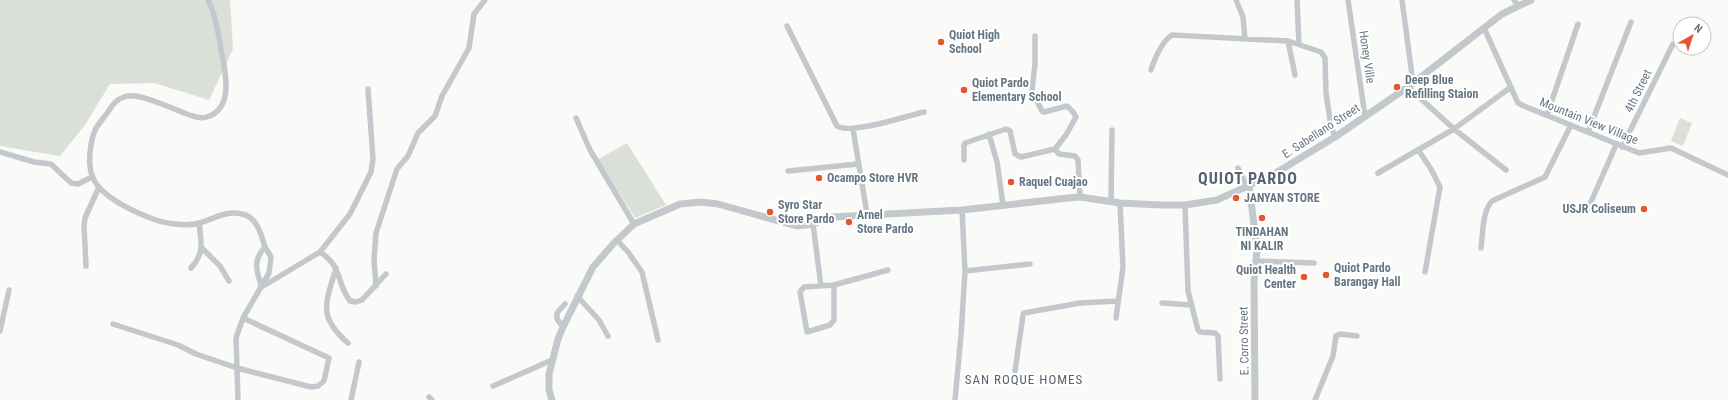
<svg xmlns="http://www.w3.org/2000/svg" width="1728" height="400" viewBox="0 0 1728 400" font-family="'Roboto Condensed',sans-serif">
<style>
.green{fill:#dadfd7}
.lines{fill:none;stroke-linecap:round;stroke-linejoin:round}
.minor{stroke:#c3c8cc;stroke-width:5.5}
.tertiary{stroke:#c3c8cc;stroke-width:7}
.poi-dot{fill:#e4572e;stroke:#fff;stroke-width:1.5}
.labels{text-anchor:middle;stroke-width:4;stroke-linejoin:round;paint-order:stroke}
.poi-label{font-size:12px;font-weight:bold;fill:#657683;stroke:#fff;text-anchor:start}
.street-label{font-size:12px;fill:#657683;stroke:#fff}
.neighbourhood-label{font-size:13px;letter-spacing:1px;fill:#57646e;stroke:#fff}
.district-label{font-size:16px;font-weight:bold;letter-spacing:1px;fill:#57646e;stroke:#fff}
</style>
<rect width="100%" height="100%" fill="#fafaf8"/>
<path class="green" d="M0 0H230L233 49 209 100 154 83 110 84 85 125 60 156 0 146Z
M1680 118 1692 123 1683 146 1671 141Z
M627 143 666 205 635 218 598 159Z"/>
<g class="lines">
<path class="minor" d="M208 0C216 16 218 32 221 49 225 70 235 108 207 117 201 119 192 116 187 114 173 109 137 91 124 97 118 99 113 104 110 109 106 115 100 122 96 128 90 141 87 165 93 178 99 192 119 204 132 210 145 216 160 223 175 224 182 225 192 225 199 223 214 219 226 210 242 214 257 217 261 234 265 247 253 260 256 269 261 285
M1236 0 1243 17 1245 39
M1297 0 1299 44
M1348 0 1365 116
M1402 0 1413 83
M1514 0 1518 5
M787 26 837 126C850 135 907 116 924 112
M1484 28 1518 103 1524 106 1639 153 1671 148 1728 175
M1288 41 1295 75
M1151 70C1155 58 1161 42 1172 35L1288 41 1321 52 1325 58 1326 93 1331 126 1335 137
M1408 87 1454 129 1506 170
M1547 115 1578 24
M576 118 590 150 634 224
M853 129 867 214
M1588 132 1631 22
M989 134 997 162 1003 205
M1622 147 1673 44
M1055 149 1059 154 1075 156 1078 160 1080 197
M1419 151 1431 169 1440 187 1425 272
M0 152 34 162 51 164 71 183 78 184 92 177
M964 160V145L965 143 1006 129 1010 131 1015 154 1021 157 1055 149 1066 135 1076 117 1073 112 1067 106 1044 112 1042 111 1032 91 1035 64V36
M1238 168 1247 186
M788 171 858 164
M1378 173 1454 129 1511 87
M1111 202 1112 130
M1185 205 1188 291 1198 330 1200 332 1215 333 1218 336 1220 379
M1587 211 1616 145
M813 224 821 286
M617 240 628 252 642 272 658 340
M202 248 220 266 229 281
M1481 248C1483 234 1482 212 1492 201L1545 177 1571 125
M320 252C343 267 336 282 350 301L356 302 362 300 386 274
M1256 261 1314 263
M86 266 84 226 85 218 99 187
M191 268C205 253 201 241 199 223
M336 268C326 303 317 316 348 343
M965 271 1030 264
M834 285V320L830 325 807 332 800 292 804 287 834 285 888 270
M376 286 374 259 376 233 397 169 408 156 418 133 435 116 442 96 469 48 474 14 485 0
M260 288 320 252 350 214 371 172 373 159 368 89
M577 296 599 320 608 336
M1162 303 1192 305
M1116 318 1123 267 1120 203
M113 324 178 345 196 354 237 368 311 387 318 386 324 381 329 358 243 318
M563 327 557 319V313L565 304
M0 331 9 290
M1015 371 1023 315 1024 313 1080 303 1117 301
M493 386 552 360
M429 397 432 400
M238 400 236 338 243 318 269 273 271 257 265 247
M351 400 359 362
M955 400 961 335 965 271 962 210
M1315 400 1333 356 1336 336 1340 334 1357 336"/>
<path class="tertiary" d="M1249 185 1257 249 1254 281 1255 400
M552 400 549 390V374L558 339 563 327 593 267 613 244 634 224 680 204 701 202 718 204 797 226 813 224 832 217 962 210 1068 198 1080 197 1120 203 1161 205H1185L1217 200 1274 174 1335 137 1408 87 1502 14 1531 0"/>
</g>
<g class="poi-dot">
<circle cx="941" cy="42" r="4"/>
<circle cx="1397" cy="87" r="4"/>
<circle cx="964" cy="90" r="4"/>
<circle cx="819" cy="178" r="4"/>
<circle cx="1011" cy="182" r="4"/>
<circle cx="1236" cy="198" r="4"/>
<circle cx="1644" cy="209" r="4"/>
<circle cx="770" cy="212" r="4"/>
<circle cx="1262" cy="218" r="4"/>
<circle cx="849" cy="222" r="4"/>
<circle cx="1326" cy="275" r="4"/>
<circle cx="1304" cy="277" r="4"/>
</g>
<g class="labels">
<g class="poi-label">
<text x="949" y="39">Quiot High<tspan x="949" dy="14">School</tspan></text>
<text x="1405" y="84">Deep Blue<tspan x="1405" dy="14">Refilling Staion</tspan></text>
<text x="972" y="87">Quiot Pardo<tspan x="972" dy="14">Elementary School</tspan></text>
<text x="827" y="182">Ocampo Store HVR</text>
<text x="1019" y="186">Raquel Cuajao</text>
<text x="1244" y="202">JANYAN STORE</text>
<text x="778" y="209">Syro Star<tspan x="778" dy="14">Store Pardo</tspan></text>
<text x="1636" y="213" text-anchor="end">USJR Coliseum</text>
<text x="857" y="219">Arnel<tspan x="857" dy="14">Store Pardo</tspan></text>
<text x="1262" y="236" text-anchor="middle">TINDAHAN<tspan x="1262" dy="14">NI KALIR</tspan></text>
<text x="1334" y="272">Quiot Pardo<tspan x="1334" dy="14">Barangay Hall</tspan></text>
<text x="1296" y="274" text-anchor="end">Quiot Health<tspan x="1296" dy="14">Center</tspan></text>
</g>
<g class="street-label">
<text transform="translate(1367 57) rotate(82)" y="4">Honey Ville</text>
<text transform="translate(1638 91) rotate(-64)" y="4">4th Street</text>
<text transform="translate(1589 121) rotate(22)" y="4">Mountain View Village</text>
<text transform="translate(1321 131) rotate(-33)" y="4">E. Sabellano Street</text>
<text transform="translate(1244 341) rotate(-91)" y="4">E. Corro Street</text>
</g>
<g class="neighbourhood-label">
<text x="1024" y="384">SAN ROQUE HOMES</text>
</g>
<g class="district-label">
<text x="1248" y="184">QUIOT PARDO</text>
</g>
</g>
<g transform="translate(1692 36) rotate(39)"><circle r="19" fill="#ffffff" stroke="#c1c8cd"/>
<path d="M0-3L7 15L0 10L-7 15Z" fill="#e4572e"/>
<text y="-6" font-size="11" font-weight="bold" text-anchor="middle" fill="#657683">N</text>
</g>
</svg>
